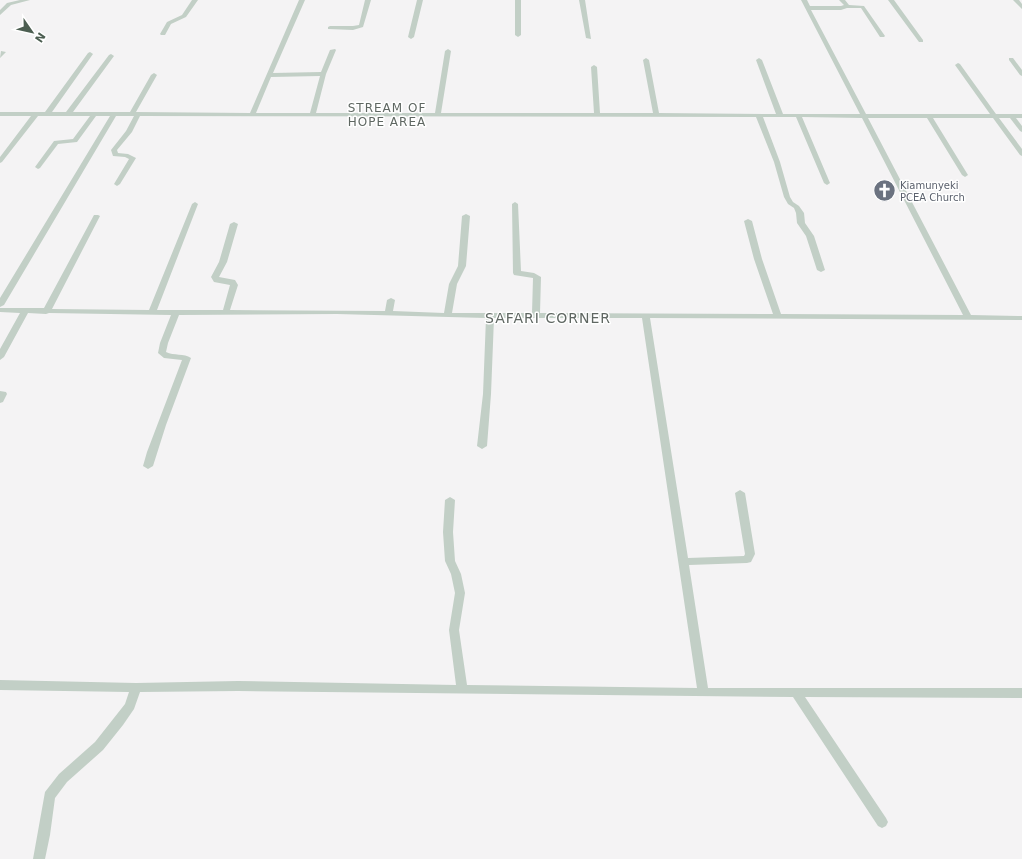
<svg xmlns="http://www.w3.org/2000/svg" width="1022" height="859" viewBox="0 0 1022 859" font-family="'DejaVu Sans',sans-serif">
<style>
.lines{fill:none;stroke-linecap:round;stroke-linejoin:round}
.minor{fill:#c2cfc6;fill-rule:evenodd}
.labels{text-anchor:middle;stroke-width:3;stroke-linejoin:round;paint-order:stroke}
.far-worship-label{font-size:10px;fill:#5b616d;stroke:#fff;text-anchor:start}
.far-quarter-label{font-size:12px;letter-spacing:1px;fill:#5f6762;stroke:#fff}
.quarter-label{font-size:14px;letter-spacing:1px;fill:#5f6762;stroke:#fff}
</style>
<rect width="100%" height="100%" fill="#f4f3f4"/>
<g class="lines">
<path class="minor" d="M20 0H30L11 5 0 15V10L7 3Z
M192 0H198L186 17 171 24 165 35H161L160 34 167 22 182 15Z
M299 0H305L273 73 321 72 330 50 335 49 336 50 326 74 316 113H435L445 51 448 49 451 51 441 113H594L591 67 594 65 597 67 600 113H653L643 60 646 58 649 60 659 113 776 114 756 60 759 58 762 60 783 114H860L801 0H807L810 6H841L844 5 839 0H845L849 5 864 6 885 36 884 37H880L861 8H847L841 10H811L866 114H990L955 65 958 63 960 64 996 114H1022V118H1016L1022 126V132L1020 131 1010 118H999L1022 149V156L1020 155 993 118H933L968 175 965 177 962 175 927 118H868L971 315 1022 316V320L650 318 688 558 744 556 745 554 735 493 740 490 745 493 755 554 751 562 747 563 689 565 708 688H1022V698L805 697 886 818 888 822 886 826 882 828 878 826 793 697 238 691 140 692 134 709 123 725 103 750 67 782 55 798 50 835 45 859H33L45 792 59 774 95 742 125 704 129 692 0 690V680L136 683 238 681 456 685 449 630 455 593 451 574 445 561 443 532 445 500 450 497 455 500 453 532 455 561 461 574 465 593 459 630 467 685 697 688 642 318H494L491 394 487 446 482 449 477 446 483 394 486 318 337 314 179 315 168 343 166 352C174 356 184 353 191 358L166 425 153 466 148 469 143 466 147 452 182 360 164 358 158 353 160 343 171 315 49 313 46 314 28 313 4 357 0 360V349L20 313 0 312V308H44L94 215H98L100 216 52 309 149 310 192 204 195 202 198 204 157 310H223L230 285 214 282 211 277 219 262 230 224 234 222 238 224 227 262 219 277 235 280 238 285 230 310 385 311 387 300 391 298 395 300 393 311 444 313 449 284 458 266 462 216 466 214 470 216 466 266 457 284 452 313H532L533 278 514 275 513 273 512 204 515 202 518 204 521 271 534 273 541 277 540 313 773 314 754 259 744 221 748 219 752 221 762 259 781 314 963 315 862 118 802 117 830 183 827 185 824 183 796 117H763L780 162 790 197 793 202 799 206 804 213 805 223 814 236 825 270 821 272 817 270 806 236 797 223 796 213 794 208 788 204 784 197 774 162 756 117 140 116 132 132 117 150 118 153 128 154 136 158 120 184 117 186 114 184 129 159 125 157 113 156 111 150 126 131 134 116H116L4 305 0 307V298L110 116H96L77 142 58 144 40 168 38 169 35 167 54 141 73 139 90 116H38L2 162 0 163V157L31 116H0V112H45L88 53 90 52 93 54 52 112H66L109 55 111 54 114 56 73 112H130L151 75 154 73 157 75 136 112 250 113ZM320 76 310 113H256L271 77Z
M365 0H371L363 27 353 30 328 29V27L330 26H353L359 25Z
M417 0H423L414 37 411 39 408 37Z
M515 0H521V35L518 37 515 35Z
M579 0H585L591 39 586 38Z
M888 0H894L923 40V42H919Z
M1013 0H1019L1022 4V9Z
M1 51 6 52 0 58Z
M1009 58H1013L1022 70V76L1020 75 1009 60Z
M0 391 6 392 7 394 3 402 0 403Z"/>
</g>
<defs>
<symbol id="church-disc" viewBox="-11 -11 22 22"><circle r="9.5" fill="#6b7280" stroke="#fff"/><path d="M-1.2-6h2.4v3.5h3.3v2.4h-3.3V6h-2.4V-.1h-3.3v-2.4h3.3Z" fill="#fff"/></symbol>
</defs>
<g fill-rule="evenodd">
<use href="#church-disc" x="872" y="178" width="25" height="25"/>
</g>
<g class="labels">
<g class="far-worship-label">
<text x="900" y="189">Kiamunyeki<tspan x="900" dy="12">PCEA Church</tspan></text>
</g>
<g class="far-quarter-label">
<text x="387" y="112">STREAM OF<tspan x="387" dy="14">HOPE AREA</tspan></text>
</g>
<g class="quarter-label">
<text x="548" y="323">SAFARI CORNER</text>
</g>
</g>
<g transform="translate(32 32) rotate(124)" stroke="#ffffff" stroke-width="3" paint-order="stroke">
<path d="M0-3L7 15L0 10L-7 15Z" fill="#4c5e51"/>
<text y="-6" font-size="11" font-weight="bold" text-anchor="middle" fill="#4c5e51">N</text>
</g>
</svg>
